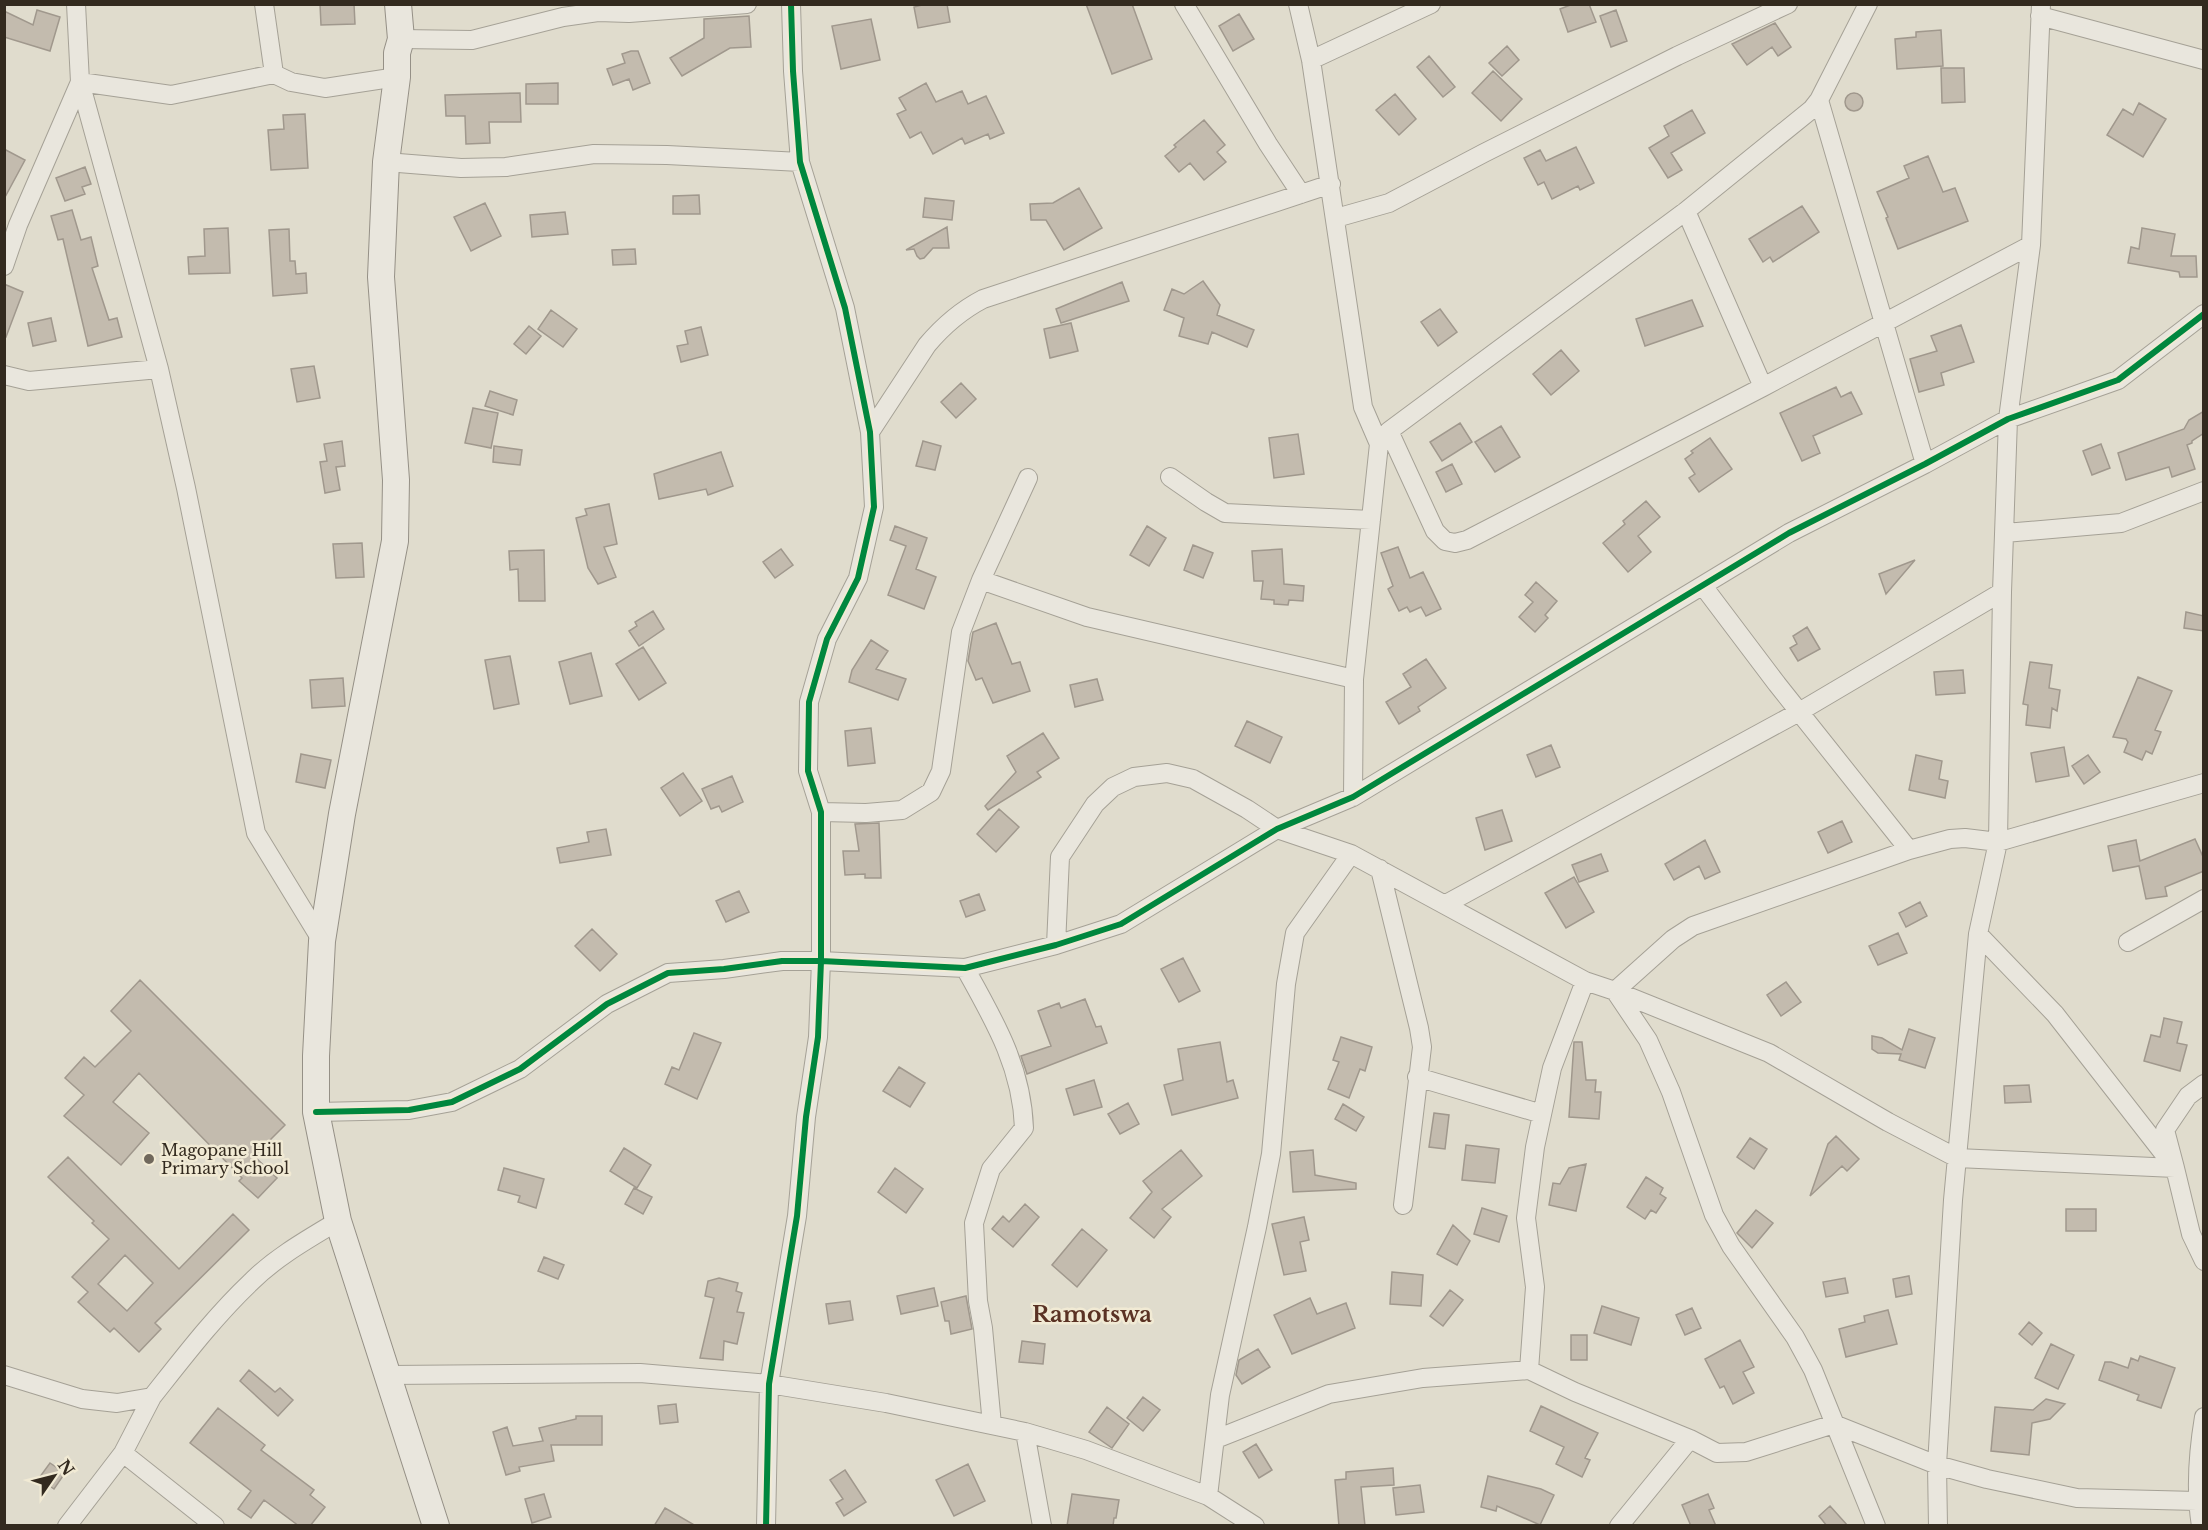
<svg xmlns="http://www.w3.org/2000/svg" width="2208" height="1530" viewBox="0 0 2208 1530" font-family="'Libre Baskerville',serif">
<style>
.building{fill:#c3bbae;stroke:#a0988d;stroke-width:1.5;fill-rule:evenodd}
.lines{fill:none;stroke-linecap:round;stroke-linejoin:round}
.street-casing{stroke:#a5a196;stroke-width:20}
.secondary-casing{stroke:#959086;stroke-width:28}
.street{stroke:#e9e6dd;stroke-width:18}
.secondary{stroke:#e9e6dd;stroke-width:26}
.cycleway-casing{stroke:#f1ead4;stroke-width:10}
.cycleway{stroke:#00873e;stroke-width:6}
.poi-dot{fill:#70685c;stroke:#f1ead4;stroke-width:2}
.labels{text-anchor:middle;stroke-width:5;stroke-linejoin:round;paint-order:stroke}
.poi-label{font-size:16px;fill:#332a1f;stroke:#f1ead4;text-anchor:start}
.district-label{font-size:22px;font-weight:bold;fill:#5a3224;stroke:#f1ead4}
</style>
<rect width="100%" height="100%" fill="#e0dccd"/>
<path class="building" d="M320 4H354L355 24 321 25Z
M926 4H947L950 22 918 28 914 7Z
M1086 4H1132L1152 59 1112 74Z
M1573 4H1589L1596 22 1568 32 1560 9Z
M37 10 60 17 50 51 4 37V11L33 25Z
M1616 10 1627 41 1611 47 1600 16Z
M1239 14 1254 39 1233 51 1219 26Z
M749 16 751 47 730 48 682 76 670 58 704 38V19Z
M871 19 880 60 841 69 832 26Z
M1775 23 1791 47 1778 56 1772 47 1747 65 1732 44Z
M1941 30 1943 66 1897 69 1895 39 1916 37V32Z
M1507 46 1519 60 1502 76 1489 63Z
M631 51H638L650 83 633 90 629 79 613 85 607 69 625 63 622 54Z
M1429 56 1455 87 1443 97 1417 67Z
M1941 68H1964L1965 102 1942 103Z
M1493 71 1522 99 1501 121 1472 93Z
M558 83V104H526V84Z
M926 83 936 102 962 91 968 104 986 96 1004 133 990 139 988 134 965 144 962 138 933 154 921 132 910 138 897 114 906 110 899 98Z
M520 93 521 122H489L490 143 466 144 465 116H446L445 95Z
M1845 102a9 9 0 1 1 18 0a9 9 0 1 1-18 0Z
M1395 94 1416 119 1399 135 1376 110Z
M2139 103 2166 119 2143 157 2107 135 2123 109 2133 115Z
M1692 110 1705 133 1671 153 1682 170 1668 178 1649 148 1669 136 1664 126Z
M305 114 308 168 271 170 268 130 284 129 283 115Z
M1204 120 1225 145 1217 152 1226 162 1204 180 1190 163 1179 172 1165 156 1176 147 1174 145Z
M1576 147 1594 183 1580 190 1578 186 1552 199 1544 182 1538 185 1524 158 1540 150 1546 161Z
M4 149 25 160 4 199Z
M1928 156 1943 192 1955 188 1968 221 1898 249 1886 218 1888 217 1877 192 1909 178 1904 166Z
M85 167 91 184 82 187 85 194 65 201 56 178Z
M1079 188 1102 228 1064 250 1046 220H1031L1030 204 1053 203Z
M699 195 700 214H673V196Z
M925 198 954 201 952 220 923 217Z
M485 203 501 236 471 251 454 217Z
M1802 206 1819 232 1773 262 1770 257 1763 262 1749 239Z
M72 210 81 240 91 237 98 266 92 268 109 320 117 318 122 337 88 346 63 239 58 240 51 216Z
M565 212 568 234 532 237 530 215Z
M947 227 949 248H933L924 258 920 259 917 256 914 249 906 250Z
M228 228 230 273 189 274 188 257 205 256 204 229Z
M2142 228 2175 234 2171 256H2196L2197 277H2180L2179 272 2128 263 2131 247 2139 249Z
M289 229 290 261H295L296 274 306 273 307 293 273 296 269 230Z
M635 249 636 264 613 265 612 250Z
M1203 281 1220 305 1217 315 1254 330 1247 347 1212 332 1208 344 1179 336 1184 318 1164 310 1172 289 1184 294Z
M1122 282 1129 301 1061 323 1056 309Z
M4 284 23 292 6 337 4 336Z
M1692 300 1703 326 1645 346 1636 319Z
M1440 309 1457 332 1438 346 1421 322Z
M551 310 577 329 563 347 538 329Z
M51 318 56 341 33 346 28 323Z
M1071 323 1078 351 1050 358 1044 329Z
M1961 325 1974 362 1941 373 1944 385 1919 392 1910 359 1937 351 1931 336Z
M529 326 541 336 526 354 514 344Z
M701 327 708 355 681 362 677 346 688 344 685 331Z
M1561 350 1579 371 1551 395 1533 374Z
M314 366 320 398 297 402 291 369Z
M961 383 976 399 956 418 941 402Z
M1836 387 1841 397 1851 392 1862 414 1813 436 1820 453 1802 461 1780 413Z
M490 391 517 400 513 415 485 406Z
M473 408 498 413 491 448 465 443Z
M2204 411V433L2192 441V443L2187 445 2195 469 2172 477 2169 467 2126 480 2118 453 2184 429 2189 420Z
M1460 423 1472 442 1442 461 1430 442Z
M1501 426 1520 457 1495 472 1475 442Z
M1298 434 1304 474 1274 478 1269 438Z
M1710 438 1732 469 1699 492 1689 478 1695 474 1685 459 1693 453 1691 451Z
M342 441 345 466 336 467 340 490 325 493 320 462 327 461 324 444Z
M923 441 941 446 935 470 916 466Z
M2101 444 2110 468 2092 475 2083 451Z
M494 446 522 450 520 465 493 462Z
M721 452 733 486 708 495 706 489 659 499 654 474Z
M1452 464 1462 484 1446 492 1436 472Z
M1646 501 1660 517 1638 536 1651 552 1628 572 1603 543 1625 524 1623 521Z
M609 504 617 544 604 547 616 577 598 584 588 568 576 518 587 515 585 509Z
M895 526 927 538 916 569 936 577 924 609 888 595 906 546 890 540Z
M1147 526 1166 538 1149 566 1130 555Z
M362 543 364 577 336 578 333 544Z
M1193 545 1213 553 1203 578 1184 570Z
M1398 547 1410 578 1423 572 1441 609 1426 616 1421 607 1410 612 1407 607 1399 611 1388 589 1393 586 1381 553Z
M781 549 793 565 775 578 763 562Z
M1282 549 1284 584 1304 586 1303 601 1289 600 1288 605 1274 604V600L1261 599 1263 581H1254L1252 551Z
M544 550 545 601H519L518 569 510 570 509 551Z
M1915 560 1886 594 1879 574Z
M1536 582 1557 601 1545 615 1548 618 1535 632 1519 617 1533 602 1525 595Z
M653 611 664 629 639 646 629 631 637 626 635 622Z
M2186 612 2204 616V631L2184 628Z
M996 623 1012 664 1020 662 1030 691 993 703 982 678 976 680 968 661 973 632Z
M1807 627 1820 649 1798 661 1790 648 1797 644 1793 636Z
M871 640 888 651 876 669 906 679 898 700 849 682 852 670Z
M643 647 666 683 639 700 616 664Z
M591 653 602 696 570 704 559 662Z
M510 656 519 704 494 709 485 660Z
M1426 659 1446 688 1418 707 1420 711 1399 724 1386 702 1411 687 1403 674Z
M2030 662 2052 665 2049 688 2060 690 2057 711 2052 708 2050 728 2026 725 2028 705 2023 704Z
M1963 670 1965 693 1936 695 1934 672Z
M2138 677 2172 691 2155 730 2161 732 2152 754 2146 751 2142 760 2124 752 2128 742 2126 739 2113 737Z
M343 678 345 706 312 708 310 680Z
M1097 679 1103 700 1075 707 1070 685Z
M1247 721 1282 737 1270 763 1235 746Z
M871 728 875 763 848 766 845 731Z
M1043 733 1059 758 1037 772 1041 777 988 810 985 806 1016 772 1007 756Z
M1551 745 1560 767 1536 777 1527 755Z
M2064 747 2069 776 2036 782 2031 753Z
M301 754 331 760 325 788 296 782Z
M1916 755 1942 761 1939 779 1948 781 1945 798 1909 790Z
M2088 755 2100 772 2084 784 2072 766Z
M683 773 702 801 680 816 661 788Z
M732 776 743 802 722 812 719 806 711 809 702 789Z
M999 809 1019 827 996 852 977 834Z
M1502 810 1512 841 1485 850 1476 818Z
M1842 821 1852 842 1828 853 1818 832Z
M879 823 881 878H865V874L845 875 843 851H859L855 824Z
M606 829 611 855 560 863 557 848 589 842 587 832Z
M2195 839 2204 859V871L2165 887 2167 896 2146 899 2139 866 2113 871 2108 846 2136 840 2140 861Z
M1705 840 1720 872 1705 879 1699 866 1674 880 1665 864Z
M1601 854 1608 871 1579 882 1572 865Z
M1574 877 1594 912 1566 928 1545 893Z
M739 891 749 912 726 922 716 901Z
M979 894 985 910 966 917 960 901Z
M1920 902 1927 916 1906 927 1899 913Z
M592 929 617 954 600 971 575 946Z
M1898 933 1907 953 1878 965 1869 946Z
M1183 958 1200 991 1179 1002 1161 969Z
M140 980 285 1125 254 1156 277 1178 258 1198 239 1181 242 1178 139 1073 113 1102 149 1133 121 1165 64 1116 84 1095 65 1078 84 1057 95 1067 131 1031 111 1011Z
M1786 982 1801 1002 1781 1016 1767 995Z
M1085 999 1096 1027 1101 1026 1107 1043 1027 1074 1021 1056 1051 1046 1038 1011 1059 1003 1061 1008Z
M2164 1018 2182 1022 2177 1043 2187 1045 2180 1071 2144 1061 2151 1035 2160 1037Z
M1909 1029 1935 1038 1925 1068 1899 1060 1901 1054 1878 1053 1872 1049V1036L1882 1038 1902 1050Z
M694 1033 721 1043 697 1099 665 1084 672 1067 679 1070Z
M1341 1037 1372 1047 1365 1071 1360 1069 1349 1098 1328 1089 1339 1062 1333 1060Z
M1220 1042 1227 1082 1233 1080 1238 1098 1172 1115 1164 1085 1183 1080 1178 1049Z
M1574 1042H1582L1586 1080H1596L1595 1092H1601L1599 1119 1569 1117Z
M899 1067 925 1083 910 1107 883 1091Z
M1094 1080 1102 1107 1074 1115 1066 1089Z
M2029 1085 2031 1102 2005 1103 2004 1086Z
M1128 1103 1139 1124 1120 1134 1108 1114Z
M1343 1104 1364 1117 1356 1131 1335 1119Z
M1434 1113 1449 1115 1445 1149 1429 1147Z
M1836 1136 1859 1159 1847 1171 1842 1166 1810 1196 1828 1144Z
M1750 1138 1767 1149 1754 1169 1737 1157Z
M1466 1145 1499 1149 1495 1183 1462 1180Z
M624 1148 651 1165 637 1188 610 1171Z
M1181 1150 1202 1176 1162 1209 1171 1217 1154 1238 1130 1218 1152 1192 1143 1181Z
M1313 1150 1315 1175 1356 1183V1189L1293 1192 1290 1152Z
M68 1157 179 1269 233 1214 249 1230 155 1323 161 1329 139 1352 114 1328 110 1332 78 1302 88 1292 72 1277 109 1239 92 1223 94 1221 48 1177ZM125 1255 153 1283 127 1311 98 1284Z
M1586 1164 1576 1211 1549 1205 1553 1183 1560 1184 1569 1168Z
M504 1168 544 1179 536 1208 518 1202 520 1196 498 1190Z
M895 1168 923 1189 906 1213 878 1192Z
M1646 1177 1663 1188 1660 1194 1666 1198 1656 1213 1651 1210 1645 1219 1627 1207Z
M634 1188 652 1197 643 1214 625 1204Z
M1025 1204 1039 1217 1013 1247 992 1229 1003 1216 1009 1222Z
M1482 1208 1507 1216 1499 1242 1474 1234Z
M2066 1209H2096V1231H2066Z
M1756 1210 1773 1223 1752 1248 1737 1233Z
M1304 1217 1309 1240 1300 1242 1306 1271 1284 1275 1272 1224Z
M1453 1225 1470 1241 1457 1265 1437 1254Z
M1082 1229 1107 1250 1077 1287 1052 1265Z
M544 1257 564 1265 558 1279 538 1271Z
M1392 1272 1423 1275 1421 1306 1390 1304Z
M1909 1276 1912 1294 1896 1297 1893 1279Z
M719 1278 738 1283 736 1291 742 1293 737 1312 744 1313 737 1344 724 1341 723 1360 700 1358 714 1298 705 1296 708 1281Z
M1845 1278 1848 1293 1826 1297 1823 1282Z
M934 1288 938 1306 901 1314 897 1296Z
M1450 1290 1463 1300 1443 1326 1430 1316Z
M966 1296 972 1329 951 1334 949 1321H945L941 1302Z
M1310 1298 1317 1314 1346 1303 1355 1328 1292 1354 1274 1315Z
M850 1301 853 1320 829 1324 826 1304Z
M1602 1306 1639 1318 1631 1345 1594 1333Z
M1692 1308 1701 1328 1685 1335 1676 1315Z
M1888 1310 1897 1344 1846 1357 1839 1329 1865 1322 1864 1316Z
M2029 1322 2042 1333 2032 1345 2019 1334Z
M1571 1335H1587V1360H1571Z
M1740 1340 1754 1367 1743 1372 1754 1393 1733 1404 1724 1386 1720 1388 1705 1359Z
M1022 1341 1045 1344 1043 1364 1019 1362Z
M2051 1344 2074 1355 2058 1389 2035 1378Z
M1258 1349 1270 1367 1242 1384 1236 1375 1239 1360Z
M2140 1356 2175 1368 2161 1408 2137 1400 2139 1395 2099 1380 2105 1362H2111L2128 1368 2131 1358 2138 1361Z
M249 1370 275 1392 280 1388 293 1400 278 1416 240 1381Z
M1143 1397 1160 1410 1143 1431 1127 1418Z
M2046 1399 2065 1404 2050 1419 2032 1423 2029 1455 1991 1451 1995 1407 2033 1410Z
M676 1404 678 1422 660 1424 658 1406Z
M1541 1406 1598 1433 1585 1458 1590 1460 1582 1477 1556 1464 1564 1447 1530 1431Z
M1107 1407 1129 1424 1112 1448 1089 1432Z
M218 1408 265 1445 261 1450 314 1490 310 1495 325 1507 310 1526H299L264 1500 251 1518 238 1509 251 1491 190 1443Z
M576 1416H602V1445H551L554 1461 519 1467 520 1471 506 1475 493 1432 507 1427 513 1446 543 1441 539 1428 576 1419Z
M1256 1444 1272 1470 1259 1478 1243 1452Z
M50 1463 65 1473 54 1489 39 1478Z
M968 1464 985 1501 954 1516 936 1480Z
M1393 1468 1394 1485 1361 1487 1365 1526H1339L1335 1480 1346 1479V1472Z
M845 1470 866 1502 844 1516 836 1503 843 1499 830 1480Z
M1488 1476 1541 1489 1554 1495 1540 1525 1497 1506 1496 1511 1481 1507Z
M1420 1485 1424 1512 1396 1515 1393 1488Z
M544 1494 551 1517 532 1523 525 1499Z
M1072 1494 1119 1500 1116 1518H1114L1113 1526H1067Z
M1708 1494 1714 1508 1709 1510 1716 1526H1691L1682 1505Z
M1830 1506 1848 1526H1827L1819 1516Z
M665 1508 696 1526H654Z"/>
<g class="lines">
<defs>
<path id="street" d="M76 4 80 82 159 369 186 488 256 833 322 941
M264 4 274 74
M1184 4 1268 144 1301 194
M1298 4 1311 60 1363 407 1379 444 1354 679 1353 797
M2040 16 2204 60
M401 39 472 40 563 17 598 12 629 13 747 4
M1311 60 1431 4
M80 82 171 95 274 74 291 82 325 88 397 77
M1819 100 1925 464
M386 162 461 168 506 167 594 154 667 155 800 162
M1686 211 1763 387
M1336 218 1389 203 1484 153 1677 56 1788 4
M4 266 18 225 80 82
M4 375 29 381 159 369
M1389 431 1435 531 1445 541 1455 543 1467 540 1763 387 2031 245
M870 432 927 345C943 326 960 311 983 299L1331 184
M1382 440 1389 431 1686 211 1812 109 1819 100 1868 4
M1170 477 1206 502 1225 513 1371 520
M2005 533 2121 523 2204 491
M981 580 1087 617 1354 679
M1703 586 1777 684 1909 850
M2204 783 1998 842 1965 838 1950 839 1909 850 1693 926 1673 939 1615 991 1769 1053 1888 1122 1957 1158 2175 1168 2165 1130 2188 1096 2204 1084
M821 812 866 813 902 810 931 792 941 771 961 632 981 580 1028 478
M1380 869 1419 1028 1422 1047 1403 1205
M1446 904 1799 712 2002 592
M1978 934 2055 1014 2175 1168 2191 1234 2204 1261
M2128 942 2204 899
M1056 945 1060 857 1095 804 1113 787 1134 777 1167 773 1193 779 1247 809 1277 829 1351 854 1585 981 1615 991 1648 1040 1671 1092 1714 1215 1731 1246 1795 1337 1813 1370 1876 1526
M965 968C994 1020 1022 1067 1024 1128L991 1169 974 1223 978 1301 983 1328 992 1425
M1417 1077 1542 1114
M316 1112 409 1110 452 1102 520 1069 607 1004 668 973 724 969 782 961H821L965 968 1056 945 1121 924 1277 829 1353 797 1789 533 1925 464 2008 419 2118 380 2204 314
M1529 1370 1535 1287 1526 1218 1535 1147 1552 1068 1585 981
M4 1375 82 1399 117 1403 152 1397C183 1358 214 1317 251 1282 276 1257 308 1239 338 1221
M389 1375 640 1373 769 1384 886 1403 1025 1432 1086 1450 1208 1496 1255 1526
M1025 1432 1042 1526
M1216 1439 1329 1394 1423 1378 1529 1370 1575 1392 1690 1439
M123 1453 215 1526
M1208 1496 1220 1395 1257 1227 1271 1154 1286 984 1295 933 1351 854
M67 1526 123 1453 152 1397
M766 1526 769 1384 797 1216 806 1117 818 1037 821 961V812L808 771 809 702 827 639 858 578 874 507 870 432 845 308 800 162 793 71 791 4
M1619 1526 1690 1439 1717 1453 1746 1452 1834 1424 1937 1465 1987 1479 2077 1498 2197 1501
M1938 1526 1937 1465 1953 1200 1978 934 1998 842 2002 592 2008 419 2031 245 2041 4
M2201 1526C2195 1489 2198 1453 2204 1417"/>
<path id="secondary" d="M398 4 401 39 397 53V77L386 162 381 277 396 480 395 541 342 814 322 941 316 1056V1112L338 1221 436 1526"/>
</defs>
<use href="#street" class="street-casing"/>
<use href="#secondary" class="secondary-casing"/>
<use href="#street" class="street"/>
<use href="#secondary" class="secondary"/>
<defs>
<path id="cycleway" d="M316 1112 409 1110 452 1102 520 1069 607 1004 668 973 724 969 782 961H821L965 968 1056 945 1121 924 1277 829 1353 797 1789 533 1925 464 2008 419 2118 380 2204 314
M766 1526 769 1384 797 1216 806 1117 818 1037 821 961V812L808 771 809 702 827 639 858 578 874 507 870 432 845 308 800 162 793 71 791 4"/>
</defs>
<use href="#cycleway" class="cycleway-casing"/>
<use href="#cycleway" class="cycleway"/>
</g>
<circle class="poi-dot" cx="149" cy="1159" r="6"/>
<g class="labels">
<g class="poi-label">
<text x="161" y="1156">Magopane Hill<tspan x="161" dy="18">Primary School</tspan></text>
</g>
<g class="district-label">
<text x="1092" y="1322">Ramotswa</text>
</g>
</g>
<rect width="2208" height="1530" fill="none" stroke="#332a1f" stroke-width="12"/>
<g transform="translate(54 1476) rotate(55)" stroke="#f1ead4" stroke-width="4.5" paint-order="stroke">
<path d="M0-4.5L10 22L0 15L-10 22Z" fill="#332a1f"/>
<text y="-9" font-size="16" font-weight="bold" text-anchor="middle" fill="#332a1f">N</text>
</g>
</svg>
